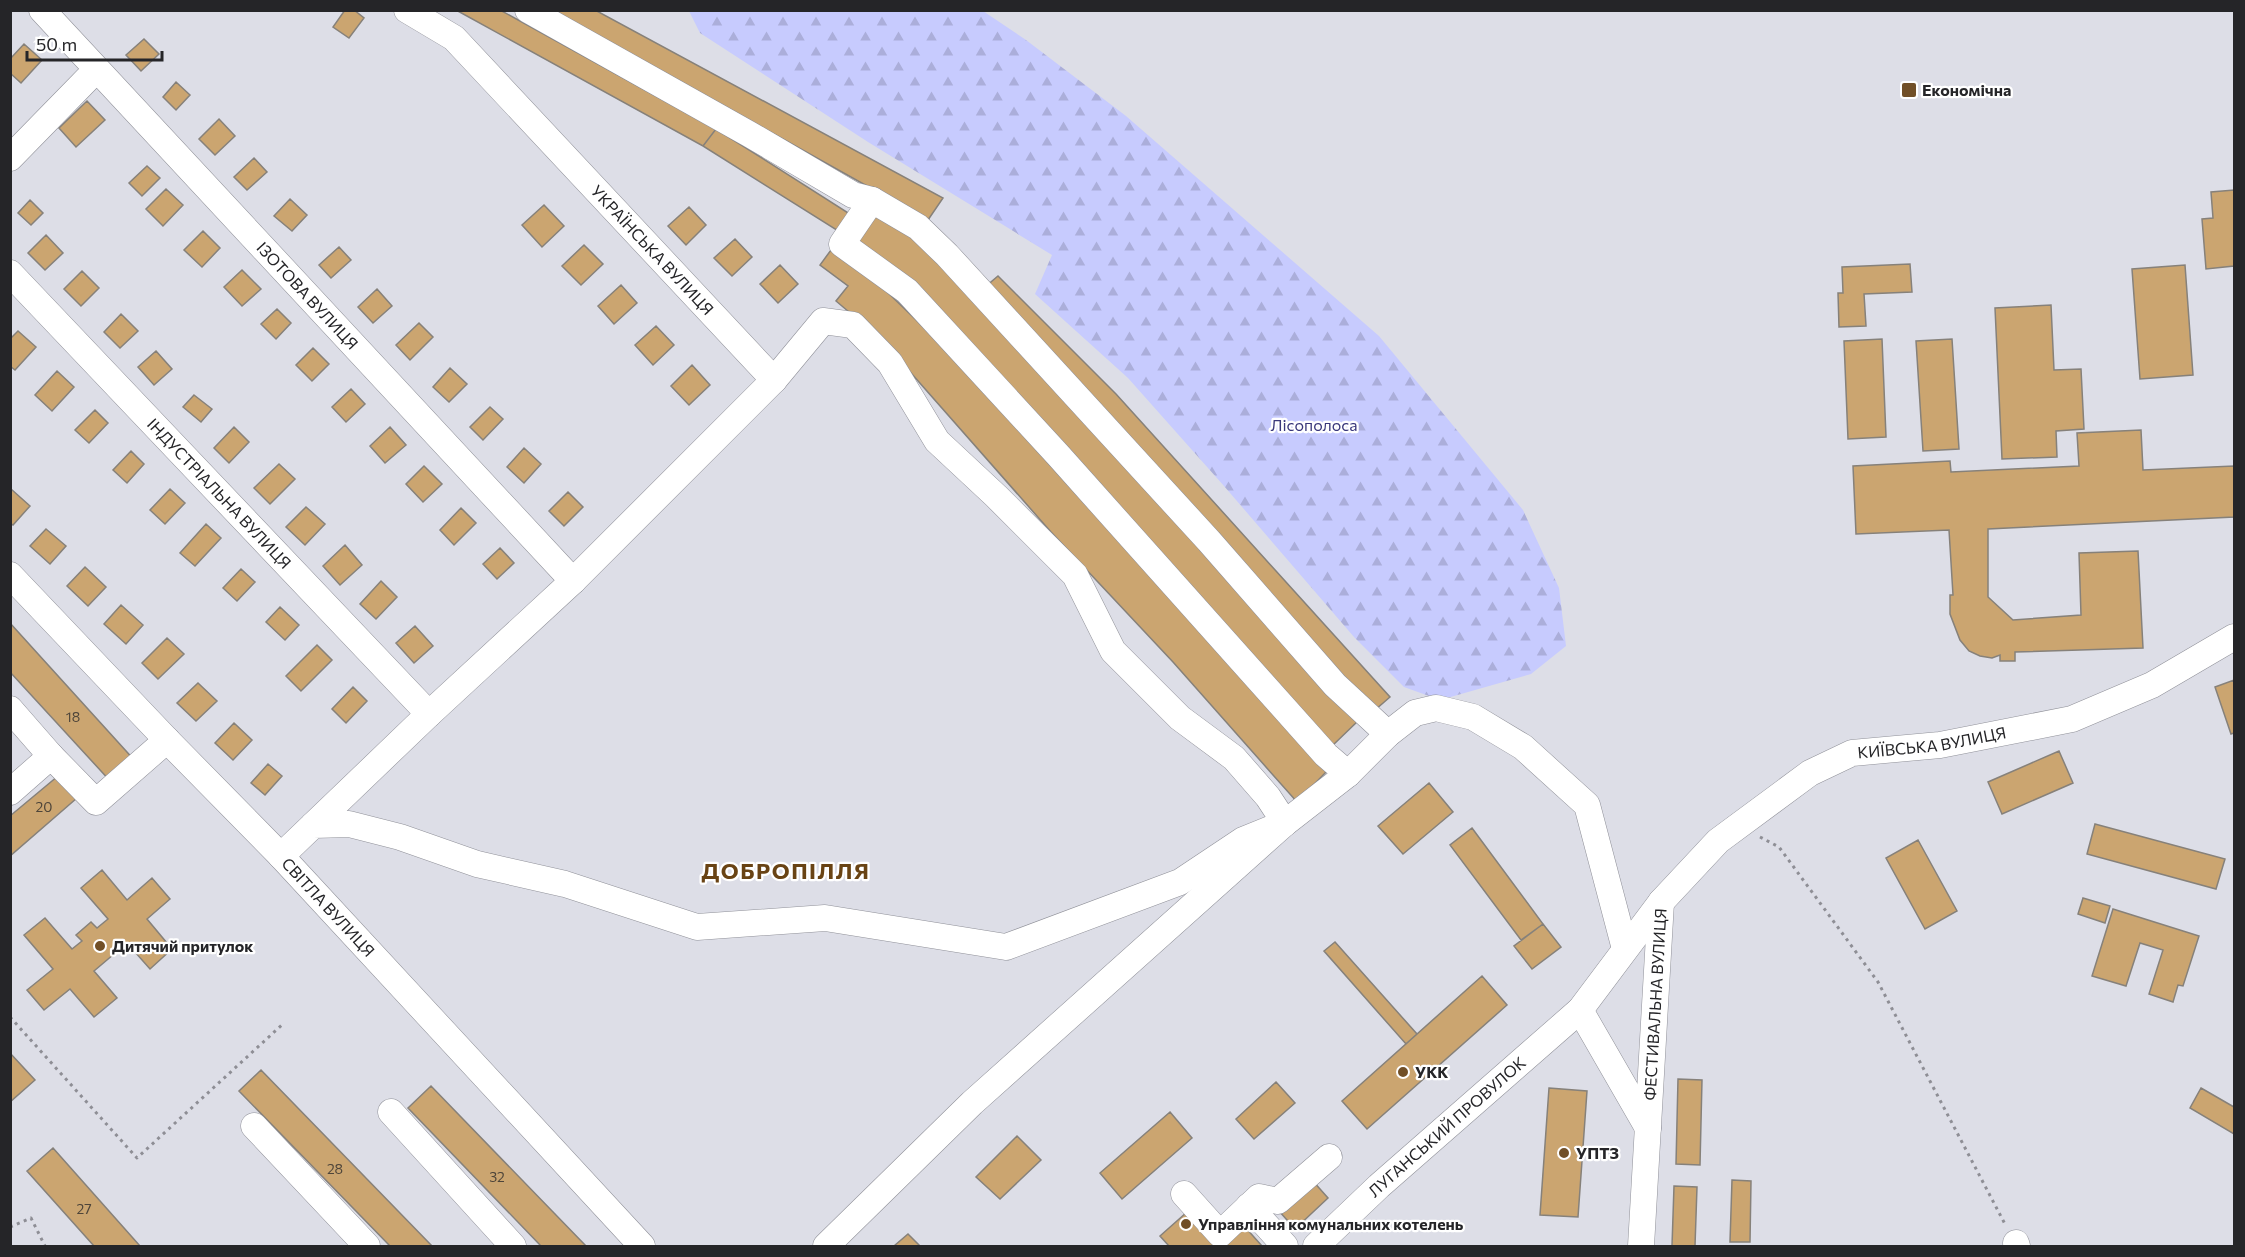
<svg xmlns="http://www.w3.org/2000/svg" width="2245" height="1257" viewBox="0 0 2245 1257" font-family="Commissioner,sans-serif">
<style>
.forest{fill:url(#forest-firs)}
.building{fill:#cba570;stroke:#86817a;stroke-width:1.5}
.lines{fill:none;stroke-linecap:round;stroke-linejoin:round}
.minor-casing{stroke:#909199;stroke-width:27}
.path{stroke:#8e8e95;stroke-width:3;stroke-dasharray:3 4.5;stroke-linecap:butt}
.minor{stroke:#fff;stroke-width:26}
.poi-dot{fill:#714f27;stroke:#fff;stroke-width:2}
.labels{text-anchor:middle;stroke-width:4.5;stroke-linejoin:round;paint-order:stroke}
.number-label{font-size:14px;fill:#4e453a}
.poi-label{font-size:16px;font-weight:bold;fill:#252528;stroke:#fff;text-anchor:start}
.street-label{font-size:16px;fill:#252528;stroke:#fff}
.park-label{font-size:16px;fill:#39377b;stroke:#fff}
.district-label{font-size:22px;font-weight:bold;letter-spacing:1.5px;fill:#694314;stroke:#fff}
</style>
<defs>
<pattern id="forest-firs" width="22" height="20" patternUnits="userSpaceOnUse" patternTransform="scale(1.5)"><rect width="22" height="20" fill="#c7cbfe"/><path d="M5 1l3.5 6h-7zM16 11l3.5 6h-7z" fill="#abaeda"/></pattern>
</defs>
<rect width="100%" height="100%" fill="#dddee7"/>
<path class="forest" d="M689 11H983L1026 40 1126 116 1379 336 1523 510 1559 588 1566 646 1531 674 1440 700 1404 687 1354 637 1224 486 1128 378 1035 294 1052 255 868 142 700 33Z"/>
<path class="building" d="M345 10H354L364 18 349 38 333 27Z
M456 10H500L716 129 703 146Z
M552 10H595L943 198 928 220Z
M144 39 159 54 141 71 126 55Z
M24 44 42 60 21 83 10 73V59Z
M176 82 190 95 176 110 163 97Z
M87 101 105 120 76 147 59 128Z
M219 119 235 136 215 155 199 139Z
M716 129 853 216 843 234 703 146Z
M254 158 267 172 247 190 234 177Z
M147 166 160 178 142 196 129 183Z
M166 189 183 205 163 226 146 209Z
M2234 190V266L2206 269 2202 219 2213 218 2211 192Z
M290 199 307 215 292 231 274 216Z
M30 200 43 213 31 225 18 213Z
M544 205 564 226 542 247 522 225Z
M689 207 706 225 686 245 668 226Z
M875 210 930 251 1359 720 1331 747 853 240Z
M203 231 220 248 202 267 184 250Z
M46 235 63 253 45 270 28 253Z
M735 239 752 257 732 276 714 258Z
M584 245 603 264 581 285 562 266Z
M339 247 351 260 331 278 319 265Z
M831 250 883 288 938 341 1327 771 1297 802 1173 662 1051 532 882 340 836 301 848 286 820 265Z
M1910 264 1912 292 1864 294 1866 326 1839 327 1838 293H1843L1842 267Z
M780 265 798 284 778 303 760 284Z
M2185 265 2193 375 2140 379 2132 269Z
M242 270 261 289 242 306 224 287Z
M82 271 99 288 81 306 64 289Z
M998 276 1116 394 1390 697 1375 710 985 287Z
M621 285 637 303 614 324 598 306Z
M377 289 392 306 373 323 358 307Z
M2051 305 2054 370 2081 369 2084 429 2056 431 2057 457 2002 459 1995 308Z
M277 309 291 323 276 339 261 324Z
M121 314 138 331 120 348 104 332Z
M419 323 433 337 410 360 396 345Z
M656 326 674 345 653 365 635 345Z
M18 331 36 347 15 370 10 366V339Z
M1882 339 1886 437 1848 439 1844 341Z
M1952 339 1959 449 1923 451 1916 341Z
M313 348 329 364 312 381 296 365Z
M156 351 172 369 154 385 138 367Z
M692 365 710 385 689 405 671 386Z
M450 368 467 384 449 402 433 387Z
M57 371 74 387 52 411 35 395Z
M351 389 365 404 346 422 332 407Z
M194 395 212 409 201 422 183 407Z
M490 407 503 419 483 440 470 427Z
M95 410 108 423 89 443 75 430Z
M234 427 249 442 229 463 214 448Z
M390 427 406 445 385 463 370 446Z
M2141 430 2143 470 2234 466V517L1988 529V597L2013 620 2081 615 2079 553 2138 551 2143 648 2015 652V661H2000V655L1992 658 1980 656 1969 651 1960 640 1950 614V595H1953L1949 530 1856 534 1853 466 1950 461 1951 472 2079 466 2077 433Z
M524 448 541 464 524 483 507 467Z
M131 451 144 464 127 483 113 470Z
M279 464 295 479 270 504 254 488Z
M424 466 442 484 423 502 406 484Z
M11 489 30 506 13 525 10 523Z
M170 489 185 503 165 524 150 510Z
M568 492 583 507 564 526 549 511Z
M306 507 325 524 305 545 286 527Z
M461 508 476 523 454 545 440 530Z
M206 524 221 538 195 566 180 553Z
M46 529 66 546 50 564 30 546Z
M345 545 362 565 340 585 323 566Z
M500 548 514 563 497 579 483 564Z
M85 567 106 587 88 606 67 586Z
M241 569 255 582 237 601 223 588Z
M381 581 397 597 376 619 360 604Z
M121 605 143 625 126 644 104 624Z
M280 607 299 625 285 640 266 622Z
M10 623 136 762 112 783 10 672Z
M415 626 433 646 414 663 396 643Z
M167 638 184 654 158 679 142 663Z
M317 645 332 660 301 691 286 676Z
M2234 680V733L2231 734 2215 687Z
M198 683 217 701 196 721 177 703Z
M353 687 367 701 346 723 332 709Z
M234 723 252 740 233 760 215 743Z
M2059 751 2073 783 2002 814 1988 782Z
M268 764 282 776 265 795 251 783Z
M58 776 77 798 10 856V816Z
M1429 783 1453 812 1403 854 1378 826Z
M2095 824 2225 859 2216 889 2087 854Z
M1472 828 1543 924 1521 940 1450 845Z
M1918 840 1957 911 1925 929 1886 858Z
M102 870 127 900 152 878 170 899 147 919 172 949 150 969 127 943 94 971 117 998 94 1017 70 989 44 1010 27 990 53 969 24 935 45 918 72 949 82 941 76 935 91 922 97 928 108 919 81 888Z
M2083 898 2110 906 2105 923 2078 914Z
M2113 909 2199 936 2183 986 2178 985 2173 1002 2149 994 2163 950 2140 943 2126 986 2092 976Z
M1543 924 1561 947 1532 969 1514 946Z
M1335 942 1417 1034 1406 1044 1324 951Z
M1482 976 1507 1005 1367 1129 1342 1101Z
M10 1053 35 1080 10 1102Z
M261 1070 432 1246H390L239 1091Z
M1678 1079 1702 1080 1700 1165 1676 1164Z
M1276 1082 1295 1103 1254 1139 1236 1119Z
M431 1086 586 1246H541L408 1108Z
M1549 1088 1587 1091 1578 1217 1540 1215Z
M2201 1088 2234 1107V1134L2190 1108Z
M1170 1112 1192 1138 1122 1199 1100 1173Z
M1017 1136 1041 1160 1000 1199 976 1177Z
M53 1148 140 1246H94L27 1171Z
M1312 1180 1328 1198 1295 1229 1279 1211Z
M1732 1180 1751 1181 1750 1242H1730Z
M1674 1186 1697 1187 1695 1246H1672Z
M1187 1212 1218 1246H1169L1160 1236Z
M1245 1227 1262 1246H1223Z
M908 1234 920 1246H894Z"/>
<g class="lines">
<defs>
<g id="minor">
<path id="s1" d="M42 10 573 581"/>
<path id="s2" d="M407 10 454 38 774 380"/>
<path d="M528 10 749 134 853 195 872 200 918 227 947 255 1209 541 1335 685 1388 734"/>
<path d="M10 158 96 70"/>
<path d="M872 200 842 244 907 291 1058 455 1326 755 1348 774"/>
<path id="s3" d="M10 273 429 714"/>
<path id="s4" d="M10 575 167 740 281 856 642 1246"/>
<path d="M10 709 51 756"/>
<path d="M10 792 51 756 96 802 167 740"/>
<path d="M281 856 429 714 573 581 774 380 823 321 853 325 890 363 937 441 996 496 1075 575 1113 651 1180 718 1234 758 1268 797 1285 823 1243 840 1180 882 1006 947 825 918 697 927 565 884 477 864 400 837 349 824 313 825"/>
<path d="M1580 1010 1648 1128"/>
<path d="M391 1112 513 1246"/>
<path d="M254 1126 367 1246"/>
<path d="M1184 1194 1220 1234 1259 1197 1278 1201 1329 1157"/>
<path d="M1249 1206 1285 1246"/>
<path d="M2016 1243 2017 1246"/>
<path d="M826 1246 972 1103 1285 823 1348 774 1388 734 1415 713 1436 708 1473 717 1523 747 1587 805 1625 949"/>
<path id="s5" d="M1316 1246 1379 1186 1580 1010 1661 902 1718 841 1810 773 1852 753 1940 745 2072 719 2152 685 2234 637"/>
<path id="s6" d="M1641 1246 1661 902"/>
</g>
</defs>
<use href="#minor" class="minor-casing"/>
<path class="path" d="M1760 837 1779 847 1878 982 2006 1226
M10 1017 137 1158 284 1023
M10 1227 31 1218 45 1246"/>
<use href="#minor" class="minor"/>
</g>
<g class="poi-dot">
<rect x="1901" y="82" width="16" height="16" rx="3"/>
<circle cx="100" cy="946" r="6"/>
<circle cx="1403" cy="1072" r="6"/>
<circle cx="1564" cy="1153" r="6"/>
<circle cx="1186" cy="1224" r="6"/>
</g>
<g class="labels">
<g class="number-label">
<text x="73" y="722">18</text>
<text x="44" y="812">20</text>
<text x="335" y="1174">28</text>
<text x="497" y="1182">32</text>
<text x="84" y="1214">27</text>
</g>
<g class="poi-label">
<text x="1922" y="96">Економічна</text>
<text x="112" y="952">Дитячий притулок</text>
<text x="1415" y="1078">УКК</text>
<text x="1576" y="1159">УПТЗ</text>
<text x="1198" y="1230">Управління комунальних котелень</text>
</g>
<g class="street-label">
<text dy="6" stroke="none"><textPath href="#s2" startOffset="345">УКРАЇНСЬКА ВУЛИЦЯ</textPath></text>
<text dy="6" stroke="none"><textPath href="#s1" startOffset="390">ІЗОТОВА ВУЛИЦЯ</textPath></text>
<text dy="6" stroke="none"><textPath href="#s3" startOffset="304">ІНДУСТРІАЛЬНА ВУЛИЦЯ</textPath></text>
<text dy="6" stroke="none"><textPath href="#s5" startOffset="814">КИЇВСЬКА ВУЛИЦЯ</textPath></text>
<text dy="6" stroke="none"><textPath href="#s4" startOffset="460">СВІТЛА ВУЛИЦЯ</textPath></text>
<text dy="6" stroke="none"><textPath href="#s6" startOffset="242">ФЕСТИВАЛЬНА ВУЛИЦЯ</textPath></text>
<text dy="6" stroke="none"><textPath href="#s5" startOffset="177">ЛУГАНСЬКИЙ ПРОВУЛОК</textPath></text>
</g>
<g class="park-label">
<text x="1314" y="431">Лісополоса</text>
</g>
<g class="district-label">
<text x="786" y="879">ДОБРОПІЛЛЯ</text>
</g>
</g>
<rect width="2245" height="1257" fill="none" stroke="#252528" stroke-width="24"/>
<path d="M27 51v9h135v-9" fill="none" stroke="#252528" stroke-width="3"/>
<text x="36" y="51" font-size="18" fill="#252528" stroke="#ffffff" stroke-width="4.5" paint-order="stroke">50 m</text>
</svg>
